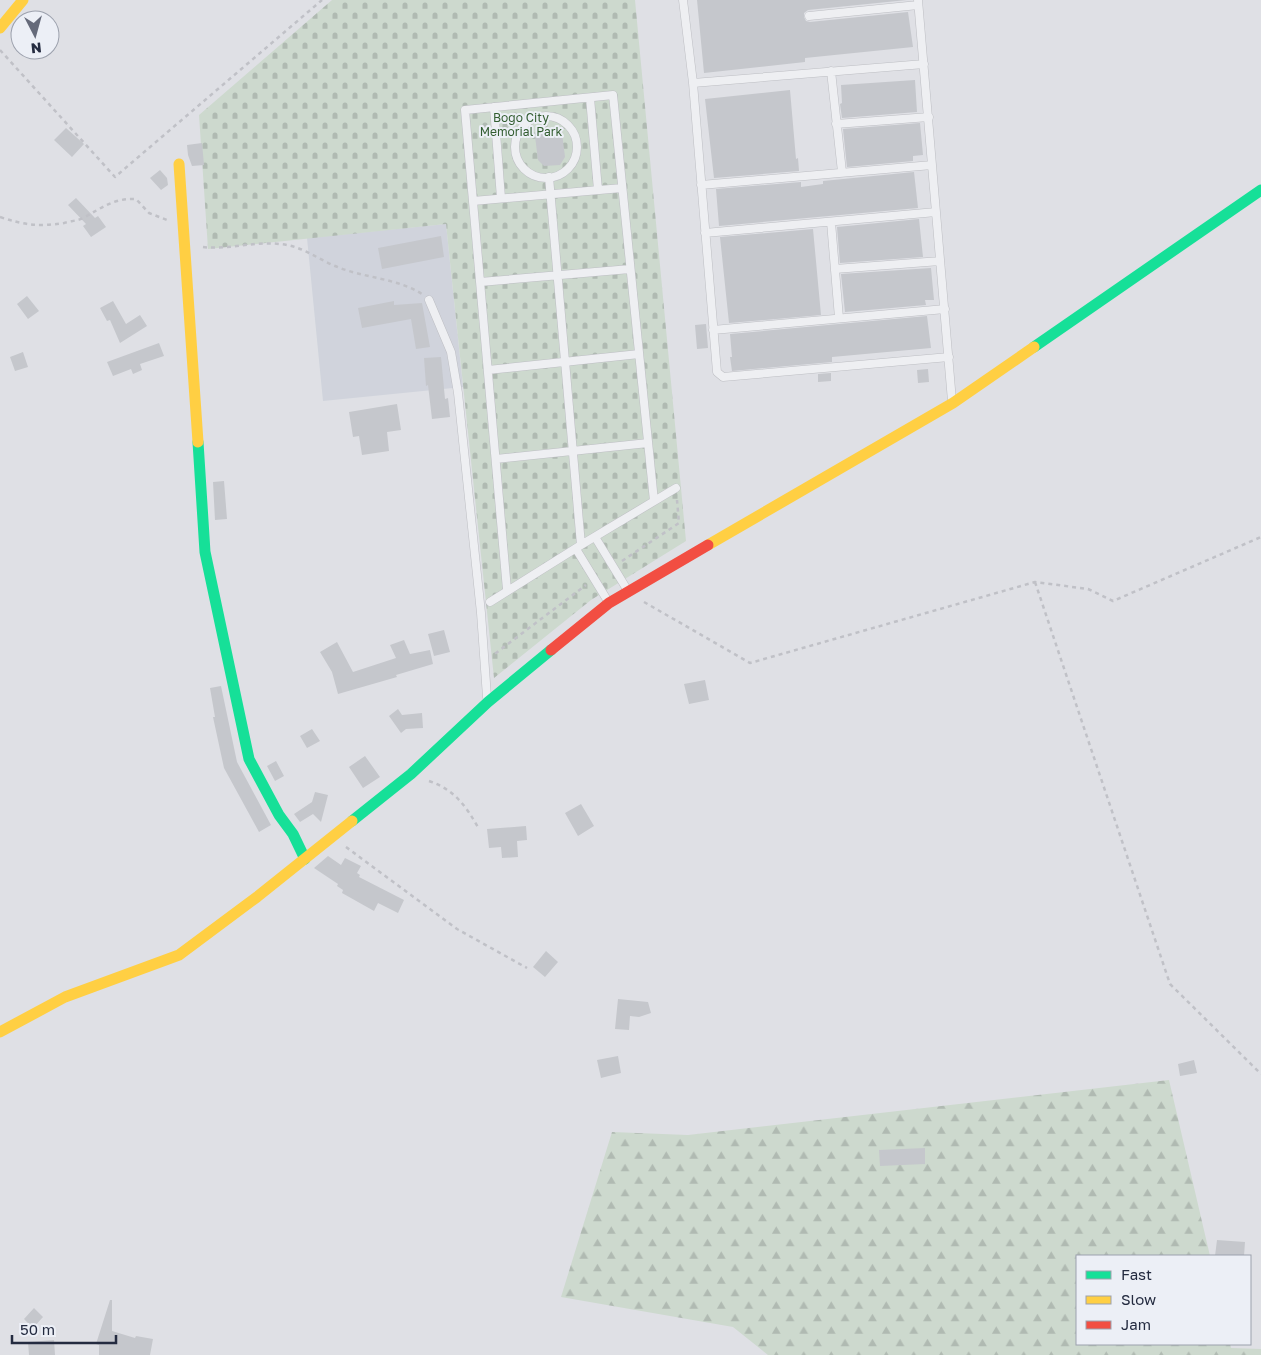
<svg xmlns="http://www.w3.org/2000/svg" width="1261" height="1355" viewBox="0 0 1261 1355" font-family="'Golos Text',sans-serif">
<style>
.built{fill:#d0d3dc}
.forest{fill:url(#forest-firs)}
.cemetery{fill:url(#cemetery-stones)}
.building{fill:#c5c7cc}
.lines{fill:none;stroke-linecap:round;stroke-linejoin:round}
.lane-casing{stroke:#bdbec3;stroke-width:9}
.path{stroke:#c0c1c7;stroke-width:2.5;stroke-dasharray:4 4;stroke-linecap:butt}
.lane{stroke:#eeeff2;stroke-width:8}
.fast{stroke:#16e098;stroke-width:11}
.slow{stroke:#ffcf43;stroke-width:11}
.jam{stroke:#f24e42;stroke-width:11}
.labels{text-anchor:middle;stroke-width:4;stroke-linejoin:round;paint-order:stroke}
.park-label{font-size:12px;fill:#325d30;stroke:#eceff6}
</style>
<defs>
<pattern id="forest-firs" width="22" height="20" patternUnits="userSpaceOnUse" patternTransform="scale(1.25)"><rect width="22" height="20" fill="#cdd9ce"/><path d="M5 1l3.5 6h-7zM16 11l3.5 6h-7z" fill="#b0bab2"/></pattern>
<pattern id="cemetery-stones" width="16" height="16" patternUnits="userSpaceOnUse" patternTransform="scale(1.25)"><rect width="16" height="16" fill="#cdd9ce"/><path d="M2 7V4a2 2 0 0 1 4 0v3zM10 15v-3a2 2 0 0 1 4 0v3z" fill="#b0bab2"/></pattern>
</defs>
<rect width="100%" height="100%" fill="#dfe0e5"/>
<path class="built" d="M446 224 463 387 323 401 307 238Z"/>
<path class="forest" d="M1169 1080 1210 1256H1077V1344H1230L1231 1348 1261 1349V1355H768L733 1327 561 1297 612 1132 688 1135Z"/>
<path class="cemetery" d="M332 0H635L686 541 591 600 494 678 446 224 208 249 199 115Z"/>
<path class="building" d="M697 0H907L808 10 804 13V17L806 21 810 22 908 12 913 47 805 58V62L704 73Z
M915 80 917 112 842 118 840 104 842 103 841 85Z
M790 90 796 159 798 158 799 171 714 178 705 99Z
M920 123 923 155 913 156V161L847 167 843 129Z
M66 128 84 144 72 157 54 140Z
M555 128 562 133 565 157 560 165 544 166 538 160 535 136 541 129Z
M202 143 204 165 192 166 188 155 187 145Z
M160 170 167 178 168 185 161 190 150 178Z
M914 172 918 208 719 226 716 189 801 182V187L823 184V181Z
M76 198 95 218 98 216 106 227 91 237 83 226 86 224 68 205Z
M919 219 923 257 840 263 837 227Z
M813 229 821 315 729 323 720 237Z
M441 236 444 257 382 269 378 248Z
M931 268 934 300H925L926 305 845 312 841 274Z
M27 296 39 311 28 319 17 304Z
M113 301 126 324 140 315 147 326 120 343 110 320 107 321 100 308Z
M394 301V305L422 303 430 347 416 349 411 319 362 328 358 308Z
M927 316 931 348 832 357V362L732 371 730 357H732L730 334Z
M706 324 708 348 697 349 695 325Z
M159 343 164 356 140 364 142 370 133 374 131 369 113 376 107 362Z
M23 352 28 367 15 371 10 357Z
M441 357 445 399 448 398 450 417 432 419 428 385 426 386 424 358Z
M928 369 929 382 918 383 917 370Z
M831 373V381L818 382V374Z
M397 404 401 430 387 432 389 451 362 455 359 436 353 437 349 412Z
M224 481 227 519 215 520 213 482Z
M444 630 450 652 434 656 428 634Z
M404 640 410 654 430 650 433 664 396 675 397 677 338 694 332 672 320 652 337 642 353 672 396 658 390 645Z
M705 680 709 700 689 704 684 684Z
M221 686 237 762 271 825 259 832 224 768 213 717H215L210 688Z
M398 709 402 715 422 713 423 728 406 729 401 733 389 716Z
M312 729 320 741 307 748 300 736Z
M365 756 380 777 363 788 349 767Z
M276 761 284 776 275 781 267 766Z
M315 792 328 795 321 822 313 814 300 822 294 814 312 802Z
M581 804 594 826 578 836 565 813Z
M526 826 527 840 517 841 518 857 502 858 501 847 489 848 487 829Z
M328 856 341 865 345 858 361 866 357 873 360 875 359 877 404 900 398 913 378 903 374 911 342 893 343 890 337 886 338 884 314 868Z
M546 951 558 962 545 977 533 967Z
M618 999 648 1002 651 1013 639 1017 630 1016 629 1030 615 1029Z
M618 1056 621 1073 601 1078 597 1060Z
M1194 1060 1197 1073 1180 1076 1178 1064Z
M925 1148V1164L880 1166 879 1150Z
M1217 1240 1245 1242 1244 1256H1215Z
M110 1300H112V1331L135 1338 136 1336 153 1339 150 1355H99V1345L96 1344Z
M34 1308 43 1317 33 1328 24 1319Z
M54 1340 55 1355H29L28 1342Z"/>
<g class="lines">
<defs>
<path id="lane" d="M683 0 693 83 717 372 723 377 949 357
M918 0 952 401
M809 16 918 5
M831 71 842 172
M693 83 924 64
M590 98 598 190
M494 107 501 198
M515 147a31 31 0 1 1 62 0a31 31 0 1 1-62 0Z
M836 124 929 117
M549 177 581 545
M701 185 932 165
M473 201 622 188
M831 222 839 318
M705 233 936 212
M835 269 940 261
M480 282 630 269
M429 300 451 352 458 393 481 613 487 697
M713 330 945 309
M488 370 639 354
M496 459 648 443
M595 537 628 591
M576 549 609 603
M507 590 465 110 613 95 654 501
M490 602 581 545 676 488"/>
</defs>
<use href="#lane" class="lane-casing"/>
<path class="path" d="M0 50 115 177 322 0
M0 217C24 225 39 227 64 223 70 221 77 221 83 218 102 208 113 198 136 199L149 213 167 220
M203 247C228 250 254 241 279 244 300 245 316 258 335 266 363 278 397 278 422 294
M622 561 679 523 677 500
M1035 582 1170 984 1261 1074
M644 602 750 663 1035 582 1088 589 1113 601 1261 537
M496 652V653L586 585
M429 781C455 790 466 806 479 829
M346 847 457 929 527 968"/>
<use href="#lane" class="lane"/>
<path class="fast" d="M1034 347 1261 190
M198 442 205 552 249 759 279 815 293 834 305 859
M352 821 411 774 488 702 551 650"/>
<path class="slow" d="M0 28 23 0
M179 164 198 442
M708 545 953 403 1034 347
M0 1032 65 997 179 955 257 897 352 821"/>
<path class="jam" d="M551 650 609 603 708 545"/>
</g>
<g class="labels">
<g class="park-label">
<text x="521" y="122">Bogo City<tspan x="521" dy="14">Memorial Park</tspan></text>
</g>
</g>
<rect x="1076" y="1255" width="175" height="90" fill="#eceff6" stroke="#9ca1ad"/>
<rect x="1086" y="1271" width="25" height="8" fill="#16e098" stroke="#9ca1ad"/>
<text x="1121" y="1280" font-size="15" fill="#242b40">Fast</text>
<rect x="1086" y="1296" width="25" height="8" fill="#ffcf43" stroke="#9ca1ad"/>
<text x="1121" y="1305" font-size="15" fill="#242b40">Slow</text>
<rect x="1086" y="1321" width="25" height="8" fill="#f24e42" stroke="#9ca1ad"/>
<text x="1121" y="1330" font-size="15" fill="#242b40">Jam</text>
<g transform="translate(35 35) rotate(174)"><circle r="24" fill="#eceff6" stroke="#9ca1ad"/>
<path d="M0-4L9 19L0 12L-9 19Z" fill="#656a7a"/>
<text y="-8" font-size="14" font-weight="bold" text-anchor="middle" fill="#242b40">N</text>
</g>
<path d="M12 1335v8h104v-8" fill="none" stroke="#242b40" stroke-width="2.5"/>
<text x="20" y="1335" font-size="15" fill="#242b40" stroke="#eceff6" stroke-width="4" paint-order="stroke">50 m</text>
</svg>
